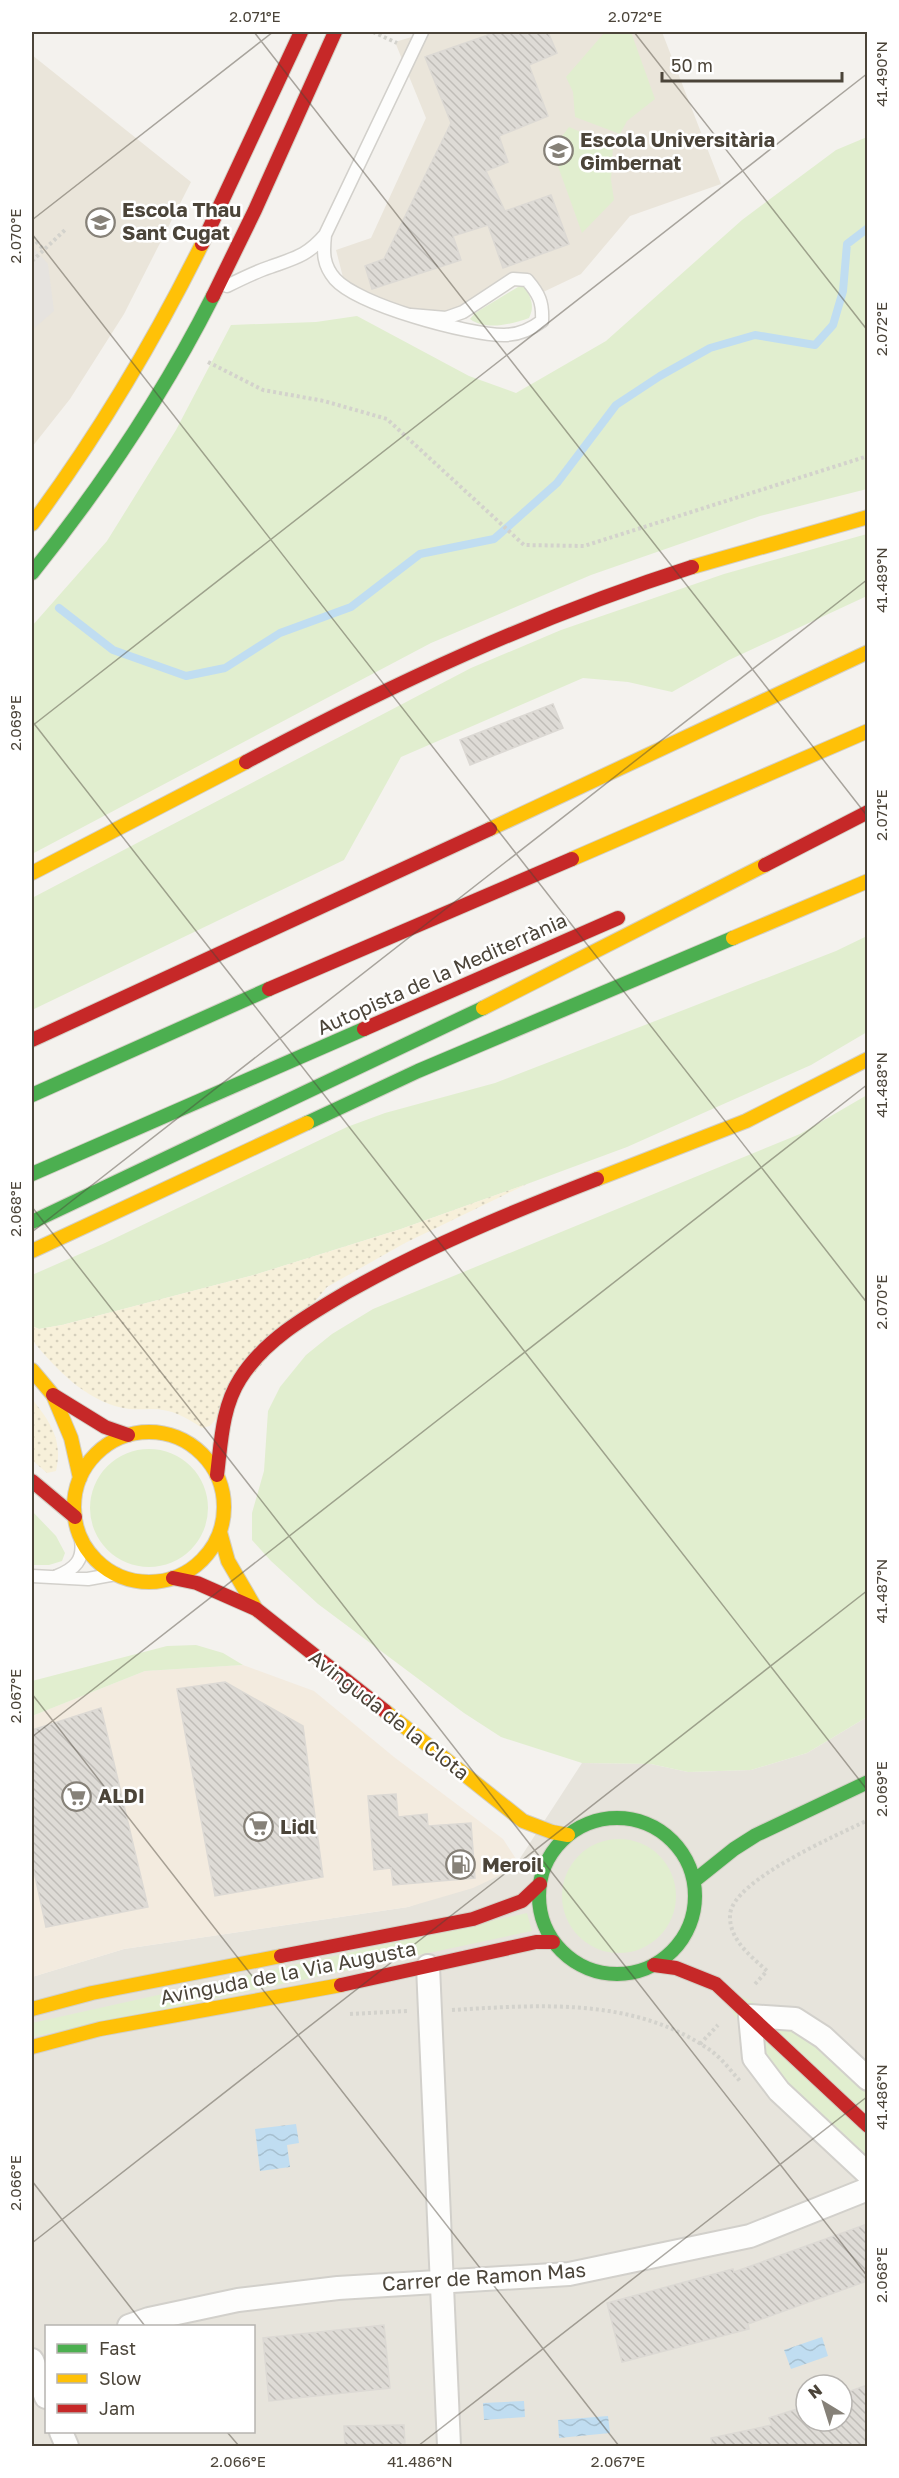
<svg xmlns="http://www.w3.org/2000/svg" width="899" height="2478" viewBox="0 0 899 2478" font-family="'Golos Text',sans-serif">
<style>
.residential{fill:#e7e4dc;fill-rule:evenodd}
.commercial{fill:#f3ebdf}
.education{fill:#eae5da}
.green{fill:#e1eecf}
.sand{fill:url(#sand-dots)}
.parking{fill:#e6e3df}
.water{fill:url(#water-waves)}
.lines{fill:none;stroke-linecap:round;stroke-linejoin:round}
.stream{stroke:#c0ddf1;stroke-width:8}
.building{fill:url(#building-back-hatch);stroke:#dcd9d4;stroke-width:1.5}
.lane-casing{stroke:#d2d0cb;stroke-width:15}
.street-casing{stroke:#d2d0cb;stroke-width:26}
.fast-casing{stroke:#d3cfc5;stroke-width:16}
.slow-casing{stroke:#d3cfc5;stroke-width:16}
.jam-casing{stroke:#d3cfc5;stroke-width:16}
.path{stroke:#d3d2cc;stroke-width:4;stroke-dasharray:3 3;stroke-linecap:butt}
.lane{stroke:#fdfdfc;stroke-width:12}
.street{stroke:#fdfdfc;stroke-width:22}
.fast{stroke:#4caf50;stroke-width:14}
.slow{stroke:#ffc107;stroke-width:14}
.jam{stroke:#c62828;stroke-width:14}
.ticks{fill:none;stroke:#4b4439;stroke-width:1.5;stroke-opacity:0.45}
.labels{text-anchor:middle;stroke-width:5;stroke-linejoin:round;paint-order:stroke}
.poi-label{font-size:20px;font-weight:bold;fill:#4b4439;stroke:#fff;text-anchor:start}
.street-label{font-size:20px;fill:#4b4439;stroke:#fff}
.neatline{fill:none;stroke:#4b4439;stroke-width:2}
.ticks-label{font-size:15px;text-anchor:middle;fill:#4b4439}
</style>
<defs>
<pattern id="sand-dots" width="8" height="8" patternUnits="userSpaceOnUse" patternTransform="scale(1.5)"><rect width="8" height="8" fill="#f7f0da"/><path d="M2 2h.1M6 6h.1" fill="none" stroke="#d5cfbc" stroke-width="1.8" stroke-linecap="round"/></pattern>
<pattern id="water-waves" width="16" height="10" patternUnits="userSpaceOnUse" patternTransform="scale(1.5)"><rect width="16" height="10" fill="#c0ddf1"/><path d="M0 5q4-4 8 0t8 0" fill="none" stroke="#a6bfcf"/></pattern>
<pattern id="building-back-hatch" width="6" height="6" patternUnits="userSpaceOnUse" patternTransform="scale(1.5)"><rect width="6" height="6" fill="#dedbd6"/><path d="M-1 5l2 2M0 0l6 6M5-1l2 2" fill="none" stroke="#c0bdb8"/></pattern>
</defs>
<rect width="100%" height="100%" fill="#f4f2ee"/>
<path class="residential" d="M867 1717V2446H32V1977L124 1949 408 1907 513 1869 582 1763 651 1764 688 1772 751 1770 807 1753ZM46 2326H254V2432H46ZM806 2385H842V2421H806Z"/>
<path class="commercial" d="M243 1665 314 1691 394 1757 503 1839 518 1862 513 1869 473 1888 408 1907 124 1949 32 1977V1716L145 1671Z"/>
<path class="education" d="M428 32H662L721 184 630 216 581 274 539 294 513 279 431 323 346 289 336 250 371 238 426 118 395 42Z
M32 55 191 182 124 314 70 399 32 447Z"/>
<path class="green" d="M605 32H631L655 99 627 121 620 134 575 117 573 92 566 77Z
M569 127 613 146 611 180 614 200 582 233 550 144 563 135Z
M867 137V489L760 516 591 575 431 643 32 854V626L107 541 176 430 231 325 316 322 357 316 469 376 516 393 606 341 742 220 836 150Z
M518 287H525C531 298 535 306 529 318 512 324 486 331 470 319L475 313Z
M867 534V596L729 660 672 692 628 682 583 678 401 757 344 860 32 1010V898L471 668 561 630 724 574Z
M867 936V1032L811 1065 710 1110 627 1147 527 1184 401 1229 254 1275 62 1325 39 1329 32 1326V1275L105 1243 347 1127 385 1113 495 1083 836 951Z
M867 1095V1717L807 1753 751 1770 688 1772 651 1764 582 1763 501 1737 464 1713 318 1604 271 1561 252 1540V1513L264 1471 268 1411 280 1387 306 1355 332 1334 373 1309 800 1134Z
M90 1508a59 59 0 1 1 118 0a59 59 0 1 1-118 0Z
M32 1511 56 1536 65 1553 62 1561 49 1565H32Z
M196 1645 223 1653 243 1665 145 1671 32 1716V1681L167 1646Z
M562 1896a57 57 0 1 1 114 0a57 57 0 1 1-114 0Z
M527 1913 532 1931 32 2037V2023Z
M716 1984 823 2037 867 2079V2176L779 2090Z"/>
<path class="sand" d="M527 1184 405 1243 327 1287 210 1426 202 1428C186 1417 172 1409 151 1409 142 1409 132 1410 123 1408 85 1400 56 1369 32 1340V1326L39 1329 62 1325 254 1275 401 1229Z
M32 1399C51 1423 63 1440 56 1471L47 1473 32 1460Z"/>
<path class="parking" d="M32 246 48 264 54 311 32 330Z"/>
<path class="water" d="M296 2124 299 2143 287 2145 290 2167 260 2171 255 2129Z
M822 2337 828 2356 791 2369 784 2350Z
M524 2401 525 2417 484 2420 483 2403Z
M608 2416 610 2433 559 2438 558 2420Z"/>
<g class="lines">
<path class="stream" d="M59 608 113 650 186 676 225 668 280 633 351 607 420 554 494 539 557 483 616 405 660 376 710 348 755 335 815 345 833 325 843 291 847 244 868 228"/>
</g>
<path class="building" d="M490 32H548L557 53 529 65 548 116 499 136 508 162 486 171 505 211 551 195 569 244 503 268 488 225 453 236 461 260 372 289 365 266 384 259 451 123 425 57 488 35Z
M553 704 563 728 470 765 460 740Z
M225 1682 303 1726 323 1877 215 1896 177 1689Z
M101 1708 148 1907 46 1927 32 1862V1730Z
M396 1794 398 1817 427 1814 428 1826 471 1823 475 1878 393 1885 391 1868 374 1870 368 1796Z
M867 2224V2281L748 2324 749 2329 622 2362 607 2303 733 2269 734 2272Z
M384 2325 390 2388 269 2401 263 2338Z
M867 2385V2446H712L711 2438 772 2425 769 2418 806 2406V2421H842V2394Z
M404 2425 405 2446H345L344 2426Z"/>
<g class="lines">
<defs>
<path id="lane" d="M325 235C323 253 323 265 335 279 358 305 468 335 504 335 519 335 530 330 542 321 543 302 539 294 527 280L513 279 463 312 446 318 411 315
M227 286C241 279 255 272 270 267 295 258 307 256 325 235L422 32
M32 1576 88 1579 116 1574
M57 1576C75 1569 84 1560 81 1540"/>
<path id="street" d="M428 1966 449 2446
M868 2079 823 2037 795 2019 750 2016 754 2058 779 2091 868 2174
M129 2326 149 2319 238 2300 338 2288 569 2274 750 2236 868 2189
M32 2360 46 2397
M61 2432 67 2446"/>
<path id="fast" d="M32 573C101 487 163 395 213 296
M32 1095 269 989
M307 1123 418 1071 733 938
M32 1174 364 1029
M32 1222 483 1008
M539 1896a78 78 0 1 1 156 0a78 78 0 1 1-156 0Z
M694 1881 734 1849 756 1835 868 1782"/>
<path id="slow" d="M32 524C98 435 153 343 202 244
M692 567 868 517
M490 829 868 652
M572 859 868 731
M32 873 246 762
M733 938 868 881
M483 1008 765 865
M597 1179 746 1121 868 1059
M32 1251 307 1123
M32 1370 53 1395 71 1438 80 1478
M74 1507a75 75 0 1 1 150 0a75 75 0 1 1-150 0Z
M220 1532 228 1561 256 1609
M385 1711 523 1821 552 1832 568 1835
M32 2009 92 1993 281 1956
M32 2047 100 2029 341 1985"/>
<path id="jam" d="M202 244 301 32
M213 296 255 210 335 32
M246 762C390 685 536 617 692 567
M765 865 868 812
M269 989 572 859
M364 1029 618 918
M32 1040 490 829
M53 1395 105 1427 128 1435
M217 1475C221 1443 222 1407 240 1379 265 1339 310 1314 349 1291 429 1246 512 1212 597 1179
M32 1481 75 1517
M173 1578 197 1583 256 1609 385 1711
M281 1956 473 1919 522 1901 540 1884
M654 1965 676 1968 716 1984 868 2126
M341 1985 536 1942H553"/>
</defs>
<use href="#lane" class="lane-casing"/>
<use href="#street" class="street-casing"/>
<use href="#fast" class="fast-casing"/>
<use href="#slow" class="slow-casing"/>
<use href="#jam" class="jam-casing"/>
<path class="path" d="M373 32 397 43
M32 237 44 250
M32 261 66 229
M208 362 263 390 324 401 387 419 524 545 584 546 868 456
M755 1984 767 1971C751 1956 729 1940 730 1915 732 1880 838 1835 868 1820
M452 2010C539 2005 631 1997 707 2048 720 2056 730 2070 740 2081
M350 2014 408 2011
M700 2044 718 2025"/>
<use href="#lane" class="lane"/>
<use href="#street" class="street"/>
<use href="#fast" class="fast"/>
<use href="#slow" class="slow"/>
<use href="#jam" class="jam"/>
</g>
<path class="ticks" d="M254 32 868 817M634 32 868 331M32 220 273 32M32 234 868 1304M32 721 868 1791M32 726 868 73M32 1207 868 2277M32 1232 868 579M32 1694 619 2446M32 1737 868 1084M32 2181 145 2326M32 2243 868 1590M227 2432 239 2446M418 2446 868 2096"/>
<defs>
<symbol id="university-ring" viewBox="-11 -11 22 22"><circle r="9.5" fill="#fff" stroke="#868178" stroke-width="1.5"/><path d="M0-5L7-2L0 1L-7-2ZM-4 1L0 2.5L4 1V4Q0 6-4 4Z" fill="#868178"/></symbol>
<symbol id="school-ring" viewBox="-11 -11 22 22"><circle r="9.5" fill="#fff" stroke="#868178" stroke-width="1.5"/><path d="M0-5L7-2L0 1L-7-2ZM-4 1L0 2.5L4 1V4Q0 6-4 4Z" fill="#868178"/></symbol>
<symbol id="supermarket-ring" viewBox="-11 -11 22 22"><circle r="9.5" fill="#fff" stroke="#868178" stroke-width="1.5"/><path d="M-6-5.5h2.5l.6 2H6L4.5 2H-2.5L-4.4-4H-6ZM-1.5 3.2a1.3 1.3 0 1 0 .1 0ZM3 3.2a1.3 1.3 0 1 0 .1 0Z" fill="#868178"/></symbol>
<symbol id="fuel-ring" viewBox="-11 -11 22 22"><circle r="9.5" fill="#fff" stroke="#868178" stroke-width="1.5"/><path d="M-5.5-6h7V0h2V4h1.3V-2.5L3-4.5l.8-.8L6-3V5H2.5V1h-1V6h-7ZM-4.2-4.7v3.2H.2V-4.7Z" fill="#868178"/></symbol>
</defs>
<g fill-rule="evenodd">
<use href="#university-ring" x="542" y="134" width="33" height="33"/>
<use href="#school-ring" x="84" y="206" width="33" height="33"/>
<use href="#supermarket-ring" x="60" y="1780" width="33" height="33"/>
<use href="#supermarket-ring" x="242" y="1810" width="33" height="33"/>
<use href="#fuel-ring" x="444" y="1848" width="33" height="33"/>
</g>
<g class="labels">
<g class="poi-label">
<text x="580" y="147">Escola Universitària<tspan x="580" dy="23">Gimbernat</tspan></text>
<text x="122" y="217">Escola Thau<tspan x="122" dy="23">Sant Cugat</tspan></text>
<text x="98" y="1803">ALDI</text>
<text x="280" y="1834">Lidl</text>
<text x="482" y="1872">Meroil</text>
</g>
<g class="street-label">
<text transform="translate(442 974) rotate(-24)" y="7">Autopista de la Mediterrània</text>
<text transform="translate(389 1715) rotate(38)" y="7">Avinguda de la Clota</text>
<text transform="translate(288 1973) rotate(-11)" y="7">Avinguda de la Via Augusta</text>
<text transform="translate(484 2277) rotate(-4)" y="7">Carrer de Ramon Mas</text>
</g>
</g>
<rect width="899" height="2478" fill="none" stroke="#ffffff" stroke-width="66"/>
<rect x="45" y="2325" width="210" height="108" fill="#ffffff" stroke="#b7b4b0" stroke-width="1.5"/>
<rect x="57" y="2344" width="30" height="9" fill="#4caf50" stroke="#b7b4b0" stroke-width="1.5"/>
<text x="99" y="2355" font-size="18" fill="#4b4439">Fast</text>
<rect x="57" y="2374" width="30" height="9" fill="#ffc107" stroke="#b7b4b0" stroke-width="1.5"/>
<text x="99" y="2385" font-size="18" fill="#4b4439">Slow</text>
<rect x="57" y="2404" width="30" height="9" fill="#c62828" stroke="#b7b4b0" stroke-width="1.5"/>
<text x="99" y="2415" font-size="18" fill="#4b4439">Jam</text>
<g transform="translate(824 2403) rotate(322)"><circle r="28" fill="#ffffff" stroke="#b7b4b0" stroke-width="1.5"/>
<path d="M0-4.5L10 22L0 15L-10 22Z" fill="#868178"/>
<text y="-9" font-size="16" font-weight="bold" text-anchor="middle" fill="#4b4439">N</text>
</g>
<path d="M662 72v9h180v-9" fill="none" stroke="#4b4439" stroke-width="3"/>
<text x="671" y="72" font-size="18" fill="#4b4439" stroke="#ffffff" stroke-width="4.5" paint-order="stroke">50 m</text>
<rect x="33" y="33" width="833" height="2412" class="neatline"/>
<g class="ticks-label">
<text x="255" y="22">2.071°E</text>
<text x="635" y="22">2.072°E</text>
<text transform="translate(882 74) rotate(-90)" y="5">41.490°N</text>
<text transform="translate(16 236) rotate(-90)" y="5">2.070°E</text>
<text transform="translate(882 329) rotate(-90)" y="5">2.072°E</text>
<text transform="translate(882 580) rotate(-90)" y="5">41.489°N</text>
<text transform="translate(16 723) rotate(-90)" y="5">2.069°E</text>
<text transform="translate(882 815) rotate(-90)" y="5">2.071°E</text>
<text transform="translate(882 1085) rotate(-90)" y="5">41.488°N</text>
<text transform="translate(16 1209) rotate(-90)" y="5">2.068°E</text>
<text transform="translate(882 1302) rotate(-90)" y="5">2.070°E</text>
<text transform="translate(882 1591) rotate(-90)" y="5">41.487°N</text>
<text transform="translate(16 1696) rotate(-90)" y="5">2.067°E</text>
<text transform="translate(882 1789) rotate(-90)" y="5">2.069°E</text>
<text transform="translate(882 2097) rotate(-90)" y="5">41.486°N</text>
<text transform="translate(16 2183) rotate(-90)" y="5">2.066°E</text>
<text transform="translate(882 2275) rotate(-90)" y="5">2.068°E</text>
<text x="238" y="2467">2.066°E</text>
<text x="420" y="2467">41.486°N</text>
<text x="618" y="2467">2.067°E</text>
</g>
</svg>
